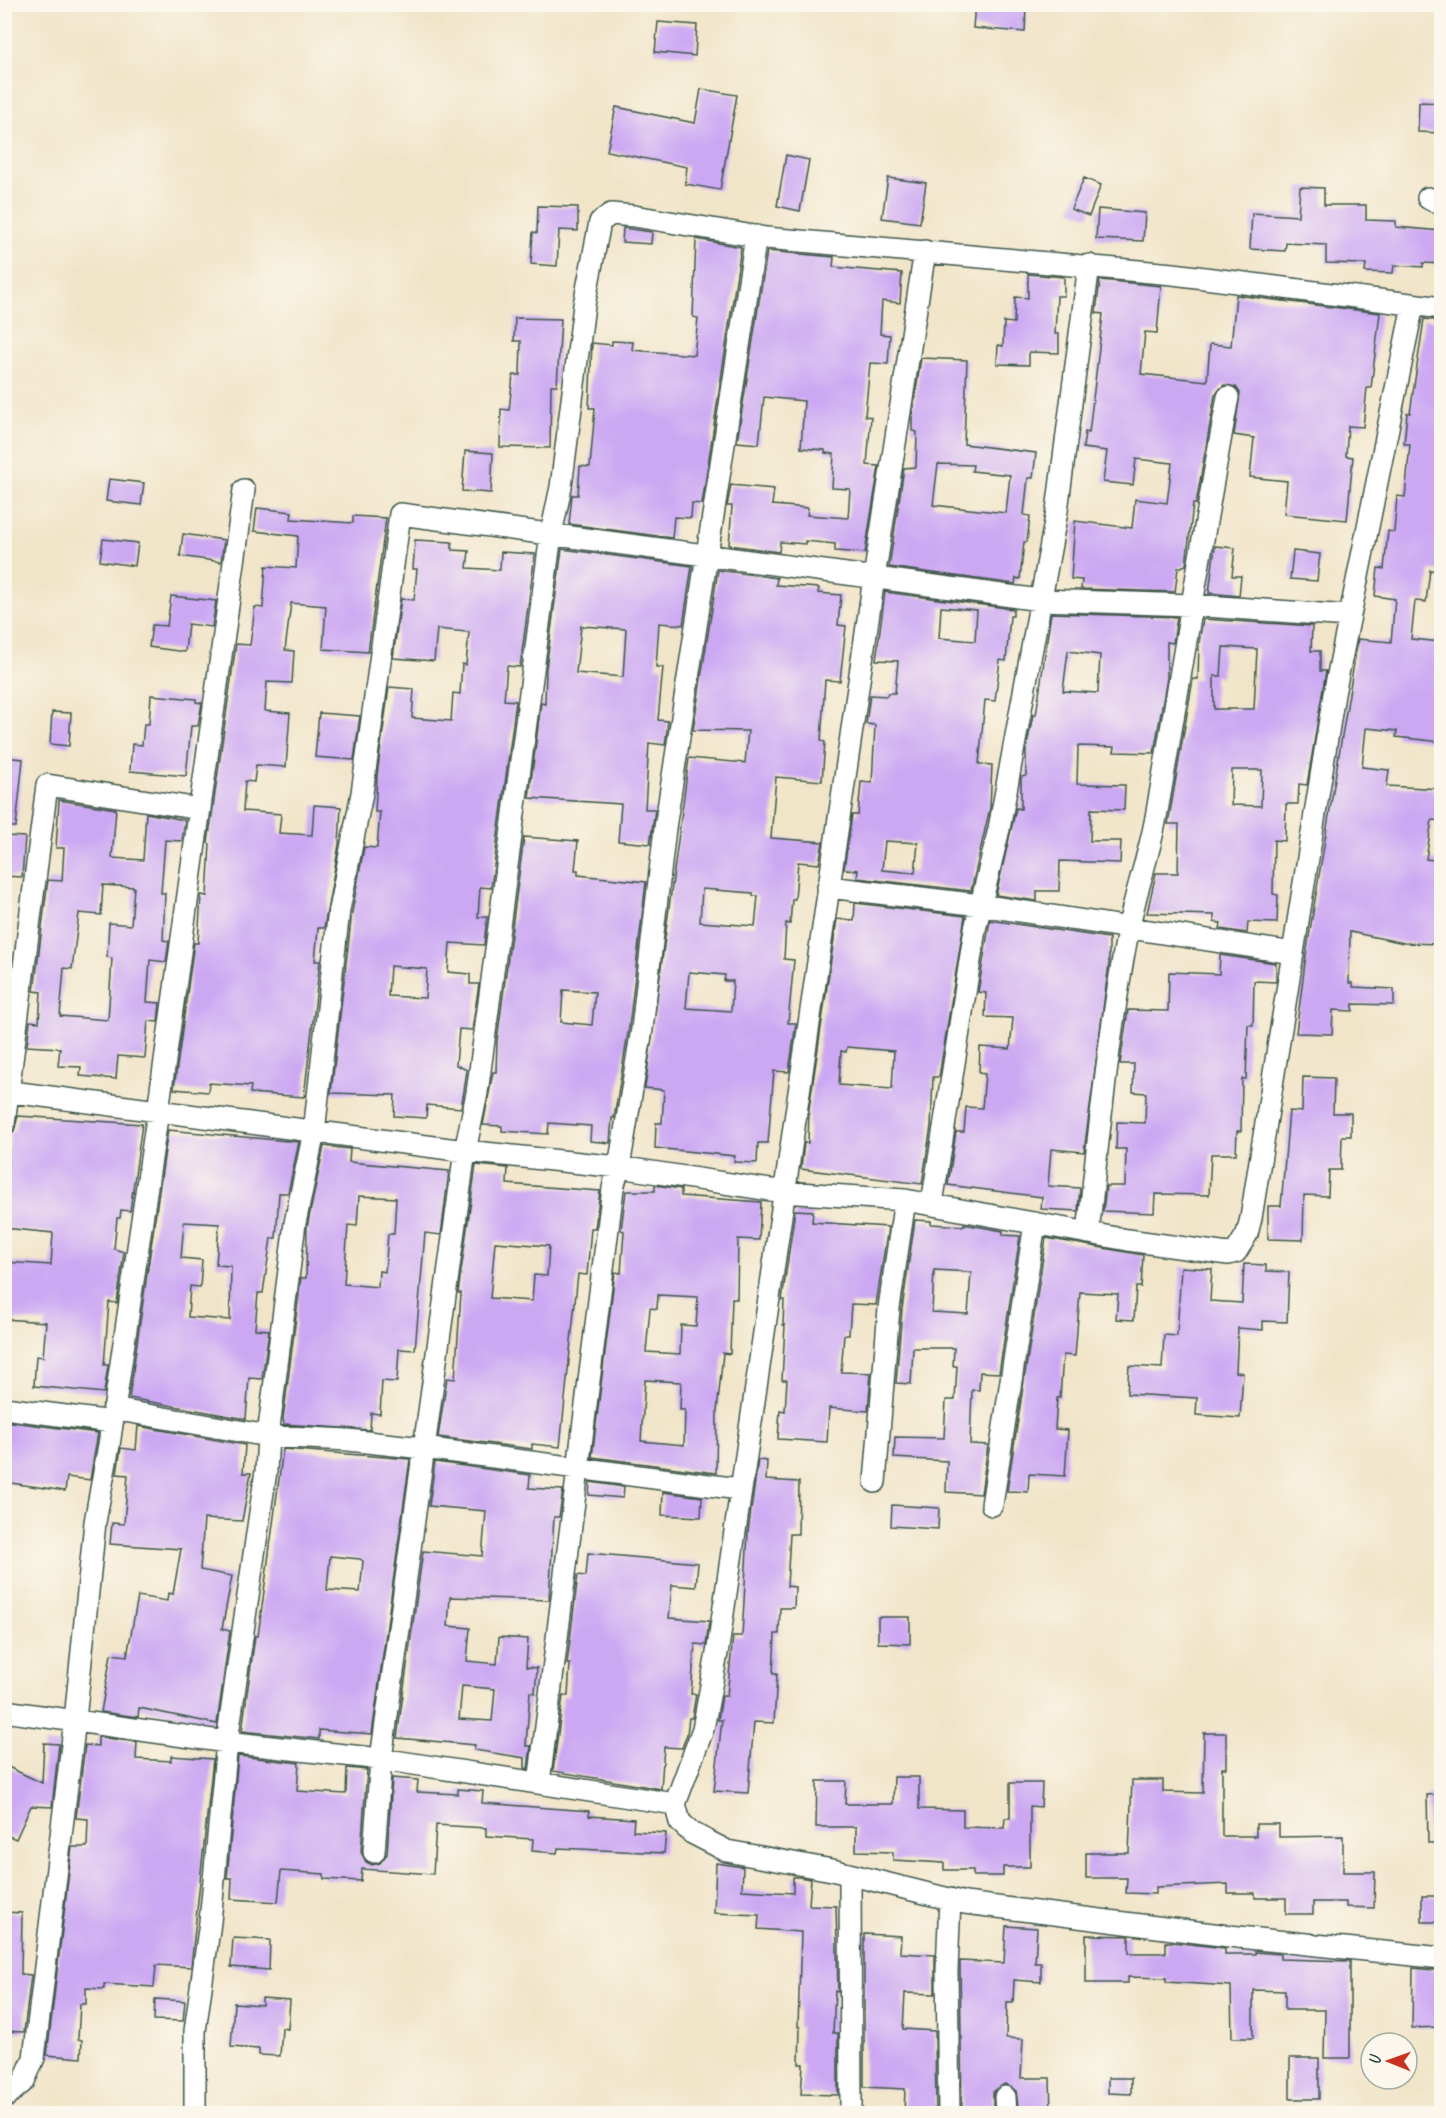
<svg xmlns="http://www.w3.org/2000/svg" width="1446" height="2118" viewBox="0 0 1446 2118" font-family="Caveat,sans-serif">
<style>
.building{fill:#cca8f3;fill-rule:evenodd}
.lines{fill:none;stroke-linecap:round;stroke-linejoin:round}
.minor-casing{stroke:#3e564a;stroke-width:24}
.minor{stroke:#fff;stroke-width:21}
</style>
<rect width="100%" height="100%" fill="#fbf7ec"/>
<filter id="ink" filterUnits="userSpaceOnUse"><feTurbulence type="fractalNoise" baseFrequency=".0167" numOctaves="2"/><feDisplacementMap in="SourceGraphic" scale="12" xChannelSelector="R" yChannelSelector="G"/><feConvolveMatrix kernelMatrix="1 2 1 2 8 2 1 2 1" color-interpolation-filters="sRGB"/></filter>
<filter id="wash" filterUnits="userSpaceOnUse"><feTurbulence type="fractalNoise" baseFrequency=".008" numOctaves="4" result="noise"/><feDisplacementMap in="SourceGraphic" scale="24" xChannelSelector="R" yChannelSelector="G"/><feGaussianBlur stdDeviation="1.35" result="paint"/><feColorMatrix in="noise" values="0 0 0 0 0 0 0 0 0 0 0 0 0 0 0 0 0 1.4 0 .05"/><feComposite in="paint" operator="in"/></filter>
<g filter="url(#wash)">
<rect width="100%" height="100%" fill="#f1e5c9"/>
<g id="blocks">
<path class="building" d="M975 4 1026 6 1025 32 973 28Z
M658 22 697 25 695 56 655 52Z
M701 89 737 95 720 190 685 184 687 167 607 151 616 107 695 123Z
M1419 102 1442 103V133L1418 132Z
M786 155 809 160 800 211 777 206Z
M888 178 926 183 920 223 882 218Z
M1084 178 1101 185 1089 216 1071 209Z
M1300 187 1324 188V205H1366V220L1396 221V227L1442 231V264L1423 263V267L1394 265 1393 273 1365 272 1366 264 1326 263V245L1286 243 1285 251 1250 249 1252 213 1298 216Z
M538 206 578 207V231L559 230 557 266 531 264 533 232 537 233Z
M1098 209 1145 213 1143 241 1096 239Z
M623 228 652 232 651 244 622 242Z
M696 239 741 247 702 504 692 503 691 518 674 517 672 538 569 524 572 495H578L580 466 590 467 595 408H589L592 343 612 345V341L633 342 632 350 694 355 698 318 693 317Z
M767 251 834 257 833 267 902 273 900 303 882 301 880 334 890 335 888 364 870 363 865 416 871 417 867 465 879 466 865 553 835 551V544L805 541V544L780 542 779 552 729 545 732 506H727L731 485 774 489 772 505 808 508 807 515 848 518 850 489 832 488 834 454 825 453V450L801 448 804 401 764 397 759 444 737 442Z
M1028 274 1064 277V296H1057L1055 334H1059V353L1029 352V365L997 364 998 345 1003 346 1004 322 1014 323 1015 297 1028 298Z
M1100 280 1161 286 1157 333 1145 332 1141 374 1207 381 1210 344 1231 346 1236 295 1380 313 1371 388H1367L1363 427 1348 426 1346 456 1353 457 1347 520 1284 514 1287 481 1250 477 1254 438 1234 435 1240 393 1236 387 1224 385 1215 395 1196 504H1193L1186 565 1178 568 1175 592 1081 589 1082 580 1071 579 1075 521 1132 528 1135 499 1167 503 1172 463 1136 459 1133 485 1103 482 1107 451 1083 448 1085 432 1089 433 1103 314 1096 313Z
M515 318 561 319 557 385H551L550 448 500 447 501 409 509 410 513 375H520L521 341H514Z
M1424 319 1442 321 1438 383 1442 384V461L1437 501H1442V571L1430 570 1426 602 1415 601 1411 639 1442 642V742L1396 737 1397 731 1366 728 1362 767 1389 770 1387 786 1442 789V821L1432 820 1426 859 1442 861V944L1404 943 1350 932 1349 983H1353V987L1394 989V1005L1353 1004V1011L1333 1010 1332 1034 1296 1033 1306 955 1358 639 1391 642 1395 599 1375 596 1378 568 1384 569 1388 531 1394 532 1397 496 1405 497 1410 444H1404L1407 413H1410Z
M921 358 967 360 964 444 1036 453 1033 478H1028L1024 515 1030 516 1027 542H1024L1020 579 1016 578 1015 584 889 567 904 468 916 467 917 432 912 431V417ZM938 464 973 465 972 471 1010 475 1006 513 933 505Z
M465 451 493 453 491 493 462 491Z
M109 479 144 483 141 505 106 501Z
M257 508 292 512 291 519 353 523V516L386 518 368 652 323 649 326 606 291 603 285 650 294 651 292 683 267 682 265 711 290 713 286 767 256 765 254 782 245 781 243 811 281 814 279 833 312 835 314 805 341 807 339 845 324 928H318L315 961H320L304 1097 250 1093 251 1086 209 1083 208 1092 174 1089 194 943H198L201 895 207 896 210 844 208 843 236 644 250 645 255 607 263 608 266 566 296 568 298 536 254 531Z
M183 534 224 540 221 562 180 556Z
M103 539 138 543 135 566 100 561Z
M415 540 452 542V550L469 551 467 568 500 570 501 552 535 554 520 667 507 666 504 700 516 701 491 888 480 887 478 917H487L484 945 450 943 448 972 470 974V984H479L472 1030 459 1029 456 1065 467 1070 464 1091 461 1108 427 1105 426 1118 394 1116 395 1095 331 1093 352 912 364 847 377 848 380 812H375L377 775 389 687 414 689 412 718 451 721 453 693 460 694 462 664 466 665 469 632H467L437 629 434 661 393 658 401 599 414 600 417 569H413ZM390 966 427 969 425 998 388 996Z
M1215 546 1235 548 1232 576H1241L1239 596 1209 593Z
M562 549 692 566 683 625 659 623 656 667H663L658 720 668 721 665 745 649 743 645 809H655L650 844 618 841 621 804 529 798 541 703 545 704 546 669ZM581 626 626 629 623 677 576 673Z
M1293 551 1320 554 1317 581 1290 579Z
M718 570 777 578 776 585 819 588 818 593 841 595 838 625 846 626 840 681 825 680 821 741 825 742 822 781 776 777 771 838 823 842 819 864 798 862 795 899H792L790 924 786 923 784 959 794 960 788 1023H796L789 1072 774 1071 768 1143H758L757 1163 734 1162 735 1156 655 1148 656 1123H662L664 1090 645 1088 689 758 745 763 748 731 693 730ZM702 889 753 893V896H758L755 926 700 922ZM689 972 725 975 724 981H733L731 1011 686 1008Z
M885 592 1013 609V616H1010L1006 661 1000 660 995 701 985 700 979 764 992 765 990 808 971 891 857 878 858 870 844 869 852 815H858L861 782 872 783 875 725 866 724 870 695 887 696 888 693H895L898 661 876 660ZM941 607 977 610 975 641 939 638ZM885 841 918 843 915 873 882 870Z
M171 596 216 601 212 627 188 624 185 652 149 647 152 625 167 626Z
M1051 613 1177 617 1173 643 1167 642V678L1154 753 1114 752 1115 747 1078 746 1077 784 1125 785 1124 810 1091 809 1090 841H1121L1120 863 1060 861 1059 891H1037V901L996 895 1016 808 1021 809V777L1026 776V750L1033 715H1036ZM1068 651 1100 655 1098 693 1063 691Z
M1203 619 1312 626 1311 651H1320V671H1326L1307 785 1299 784 1298 804H1286L1285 841 1274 840 1273 894 1278 895 1277 923 1248 922 1247 933 1220 929 1221 923 1214 922V915L1147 913 1156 873H1178L1179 824H1168L1193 679H1198L1199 643ZM1223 647 1257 649 1254 709H1214V676H1221ZM1232 770H1262L1261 806 1231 805Z
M151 695 196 699V702L202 703 198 726H191L186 776 130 771 132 744 142 745 144 724H149Z
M52 712 71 713 69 746 50 744Z
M319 713 360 716 354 760 315 757Z
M4 757 23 759 16 827H4Z
M59 800 116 809 112 858 143 860 146 813 185 820 182 841 165 840 161 893H165L163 940 169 941 166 962 150 960 147 1002 160 1003 158 1022 148 1021 145 1058 118 1056 116 1079 80 1076 81 1067 58 1066 60 1048 27 1046 30 1021 39 1022 41 992 34 991 48 880 62 881 64 848H56ZM103 885 134 887 131 925 109 923 107 957 112 958 108 1020 60 1016 64 968 72 969 79 913 101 915Z
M4 836 25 837 22 877 4 876Z
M524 837 578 841 575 870H578V875L646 882 629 1027 614 1118H612L610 1143 590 1141 591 1126 549 1123 548 1134 502 1131V1126L483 1125 493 1072H496L497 1041ZM563 990 595 992 592 1025 561 1022Z
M855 903 965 916 939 1077H933L931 1126 922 1184 801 1169 804 1143H808L809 1109 837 919 854 921ZM847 1047 894 1051 892 1089 839 1085 841 1051 846 1052Z
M990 920 1109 938V964L1084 1152 1051 1149 1048 1186 1080 1188 1078 1211 1041 1209 1042 1197 948 1185 956 1132H964L966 1107 982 1108 985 1074 979 1073 980 1047 1010 1049 1013 1018 985 1017 986 993 978 992Z
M1220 955 1276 963V982L1254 981 1253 1025H1248L1246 1079H1242L1241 1131H1237L1236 1154H1211L1209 1195 1155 1194 1154 1213 1103 1211 1106 1186H1125L1126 1149H1116L1117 1122 1145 1123 1146 1093 1133 1092 1134 1064H1120L1128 1010 1168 1011 1169 972 1219 974Z
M1303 1077 1334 1078 1333 1113H1351V1136H1342L1341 1170H1329L1328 1196 1304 1195 1303 1240 1268 1239V1206H1281L1289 1111 1302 1112Z
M18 1116 142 1124 130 1211 121 1210 120 1218H117L114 1249 124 1252 117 1303 109 1302 104 1365H108L104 1393 34 1386 36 1356 43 1357 46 1322 4 1319V1262L51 1265 53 1233 4 1228V1171H7L10 1138 6 1136 14 1131Z
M168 1130 299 1142 288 1193H279L276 1238H271L263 1293H258L255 1329 269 1330 262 1379 249 1378 246 1419 129 1398ZM184 1222 219 1224 216 1265 231 1266 230 1320 188 1317 190 1286 200 1287 202 1260 181 1258Z
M324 1146 350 1149 349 1162 449 1171 441 1235 425 1233 415 1350 399 1349 397 1382 382 1381 380 1414 371 1413 370 1430 284 1424 283 1419 301 1278H306L307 1227ZM359 1196 396 1198 394 1234H388L385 1272 379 1271 378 1287 344 1284 348 1225 357 1226Z
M476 1165 508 1168 507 1184 600 1191 595 1228H591L587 1275 578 1274 560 1447 532 1444V1449L438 1437 447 1378 455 1379 461 1293H458ZM495 1242 549 1246 547 1276 534 1275 532 1301 490 1298Z
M655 1185 681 1189V1196L761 1202 759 1240 738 1239 737 1299 732 1298 730 1354 723 1353 717 1412 716 1473 592 1457 615 1272 621 1273 624 1231 621 1230 626 1191H655ZM658 1295 698 1297 696 1326 681 1325 680 1354 646 1352 650 1308 657 1309ZM645 1380 681 1382 680 1410H685L684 1445 641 1441Z
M795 1210 813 1211 812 1222 888 1227 876 1305 851 1304 849 1335H844L841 1372 871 1373 868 1411 829 1408 827 1442 778 1439 780 1410 785 1411 787 1380H782L785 1325H783L784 1300H782Z
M915 1220 931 1221V1224L964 1226V1224L1003 1231V1235L1020 1236 999 1373 980 1372 979 1390H972L970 1444 988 1445 981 1494 946 1492 947 1461 894 1458 895 1437 944 1438 946 1400H955L957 1366H953L954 1348H913L911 1384 896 1383 902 1309ZM934 1270 971 1272 968 1314 932 1312Z
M1046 1238 1143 1255 1141 1287H1136L1134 1320 1116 1319 1118 1294 1080 1292 1075 1356 1063 1355 1060 1398H1057L1055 1429 1068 1430 1065 1476 1029 1474 1028 1492 1007 1491Z
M1244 1264 1266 1265V1271L1289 1272 1287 1322 1263 1321V1330L1238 1328 1236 1372 1243 1373 1240 1418 1196 1415 1197 1398 1127 1394 1129 1366 1162 1368 1164 1335 1177 1336 1181 1267 1212 1269 1210 1301 1242 1303Z
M4 1421 98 1433 90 1480 67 1477 65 1491 4 1482Z
M138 1426 245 1445 243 1473H251L242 1521 204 1519 200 1570 232 1576 222 1629 230 1631 217 1724 139 1708 138 1717 101 1712 111 1654 127 1656 138 1596 167 1601 168 1593 173 1594 181 1549 110 1544 112 1523 124 1524 128 1475 117 1474 121 1448 136 1450Z
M283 1449 410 1459 372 1734 319 1730V1739L242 1731 255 1636H258ZM330 1556 360 1559 363 1561 360 1592 327 1590Z
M758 1460 767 1461 766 1480 799 1482 798 1534H790L787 1586 795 1587 794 1608H780L779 1634H775L773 1674H777L774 1723 754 1722 748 1793 714 1791 722 1720H718L722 1696H727L733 1636H742L748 1532Z
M435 1462 530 1475 529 1488 563 1490 559 1517H554L549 1600 450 1597 448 1626 470 1628 467 1661 497 1664 499 1637 528 1639 526 1667 537 1668 535 1693 530 1692 526 1746H531L528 1769 525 1768V1758L474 1750 475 1745 397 1738 423 1551 482 1556 486 1511 429 1506ZM462 1686 495 1689 492 1721 459 1719Z
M590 1482 624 1487 623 1498 589 1495Z
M663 1492 702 1497 701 1517 662 1515Z
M892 1505 939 1508 938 1529 891 1526Z
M588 1553 698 1563 696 1587 672 1585 669 1618 709 1621 706 1645 695 1644 691 1694H696L692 1718H689L687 1734 682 1748 664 1747 661 1789 553 1771 563 1696H568L570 1664H567L578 1575 586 1576Z
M878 1617H910V1644L878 1643Z
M1204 1733H1226V1768H1222V1836H1256V1824H1279V1837L1343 1836V1872H1375L1374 1908 1346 1907V1902H1313V1914H1286V1898H1255V1893H1228V1884L1156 1887V1894L1126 1893 1127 1878H1086V1853H1129L1132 1780H1163V1792L1203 1793Z
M98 1737 137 1742 136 1759 171 1761V1756L213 1759 191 1967 156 1965 154 1987 104 1984V1989L86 1988V2004H80L78 2039 82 2040 81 2058 47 2055 72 1847H87L88 1819 76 1818 85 1745 98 1746Z
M44 1743 59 1744 52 1807 31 1806 16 1839 4 1834V1765L42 1783Z
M238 1756 299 1763 297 1791 346 1794 347 1768 367 1770 361 1852 366 1862 372 1865 380 1863 387 1854 392 1778 418 1780 417 1792 458 1794V1789L483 1791 482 1803 589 1811V1816L634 1819 633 1831 666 1833 664 1853 558 1848 557 1853 532 1851 533 1839 486 1836V1828L436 1825 433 1874 362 1869 361 1881 324 1879V1874L281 1871 278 1902 231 1899 232 1878H227Z
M894 1777H919V1809L963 1810V1827L1004 1828 1005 1818H1010V1783H1042L1041 1807 1030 1806V1867H1003V1876H973V1870H944V1863L893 1860V1852L856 1851V1827H816L817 1781H846L845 1804H893Z
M1442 1794V1843H1428L1427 1795Z
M716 1863 743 1867 742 1890 793 1893V1877H798L811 1879 809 1905 836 1906 838 1992 835 1991 833 2033H838V2095L801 2094 803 2064H799L800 2027H798L801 1932 758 1929 759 1915 714 1913Z
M1422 1896H1442V1922H1422Z
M4 1912 22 1913 21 1974 31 1975 24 2032 4 2031Z
M1006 1926 1037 1928 1035 1963H1041V1982L1014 1980 1013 2003H1007L1006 2038 1023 2039 1021 2078H1050L1051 2114H1019L1016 2091 1005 2084 993 2092V2114H962L960 1961 1004 1963Z
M864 1934 901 1936 900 1953 935 1955V1994L905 1993 903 2029 935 2031 936 2114H904L905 2089 864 2087Z
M1086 1935 1129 1936V1953H1166V1942H1172L1225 1948V1954H1255V1952L1280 1954V1959L1350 1961V2058H1324L1325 2010H1285V1991L1253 1990V2038H1232L1231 1986 1166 1982V1978L1128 1977V1983H1086Z
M233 1938 270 1940 269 1970 231 1967Z
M1413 1968 1442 1971V2027L1412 2028Z
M262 1998 290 2000 288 2029 282 2028 280 2056 259 2055V2049L231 2047 234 2003 262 2005Z
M155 1999 185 2001 183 2021 154 2020Z
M1290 2058H1319V2099H1290Z
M1108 2078H1131V2094L1108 2093Z"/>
</g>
</g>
<g filter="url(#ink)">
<use href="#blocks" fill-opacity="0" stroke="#3e564a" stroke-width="1.5"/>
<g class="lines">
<defs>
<path id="minor" d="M1428 198 1442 205
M925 251 874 578 718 1648 703 1729 675 1804 680 1822 692 1833 727 1851 832 1870 965 1903 1229 1936 1442 1958
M828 887 980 905 1293 953
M4 1091 465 1151 619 1167 784 1192 905 1200 1128 1240 1228 1254 1236 1252 1247 1234 1251 1218 1334 694 1413 305
M4 1124 47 785 200 809
M932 1204 975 929 999 829 1057 511 1089 265
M1088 1233C1099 1132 1109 1031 1128 931 1135 893 1149 856 1156 817 1181 677 1202 537 1228 397
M4 1408 112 1422
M113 1409 268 1436 348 1440 423 1448 739 1489
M875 1482 889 1308 905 1200
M992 1505 1035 1223
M4 1711 227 1742 381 1759 675 1804
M539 1783 613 1188 619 1167 642 1029 665 828 756 236
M374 1852 381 1759 465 1151 477 1093 551 534 561 487 584 305 600 222 611 214 634 216 766 238 1173 274 1442 308
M850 1875 851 2114
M1005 2097 1006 2114
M4 2098 24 2081 34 2058 75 1720 95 1522 109 1445 158 1111 244 490
M195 2114V2031L210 1922 227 1742 266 1471 268 1436 295 1223 314 1132 339 910 362 793 400 514 1040 600 1191 605 1349 616
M949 2114 947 1970 950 1899"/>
</defs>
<use href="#minor" class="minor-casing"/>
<use href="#minor" class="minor"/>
</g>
</g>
<rect width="1446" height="2118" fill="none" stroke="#fbf7ec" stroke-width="24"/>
<g transform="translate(1389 2061) rotate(271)"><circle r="28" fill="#fbf7ec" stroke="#a3ada2" stroke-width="1.5"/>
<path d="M0-4.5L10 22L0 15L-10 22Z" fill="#c8321e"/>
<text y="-9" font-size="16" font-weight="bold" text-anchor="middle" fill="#1f3d34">U</text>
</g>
</svg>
